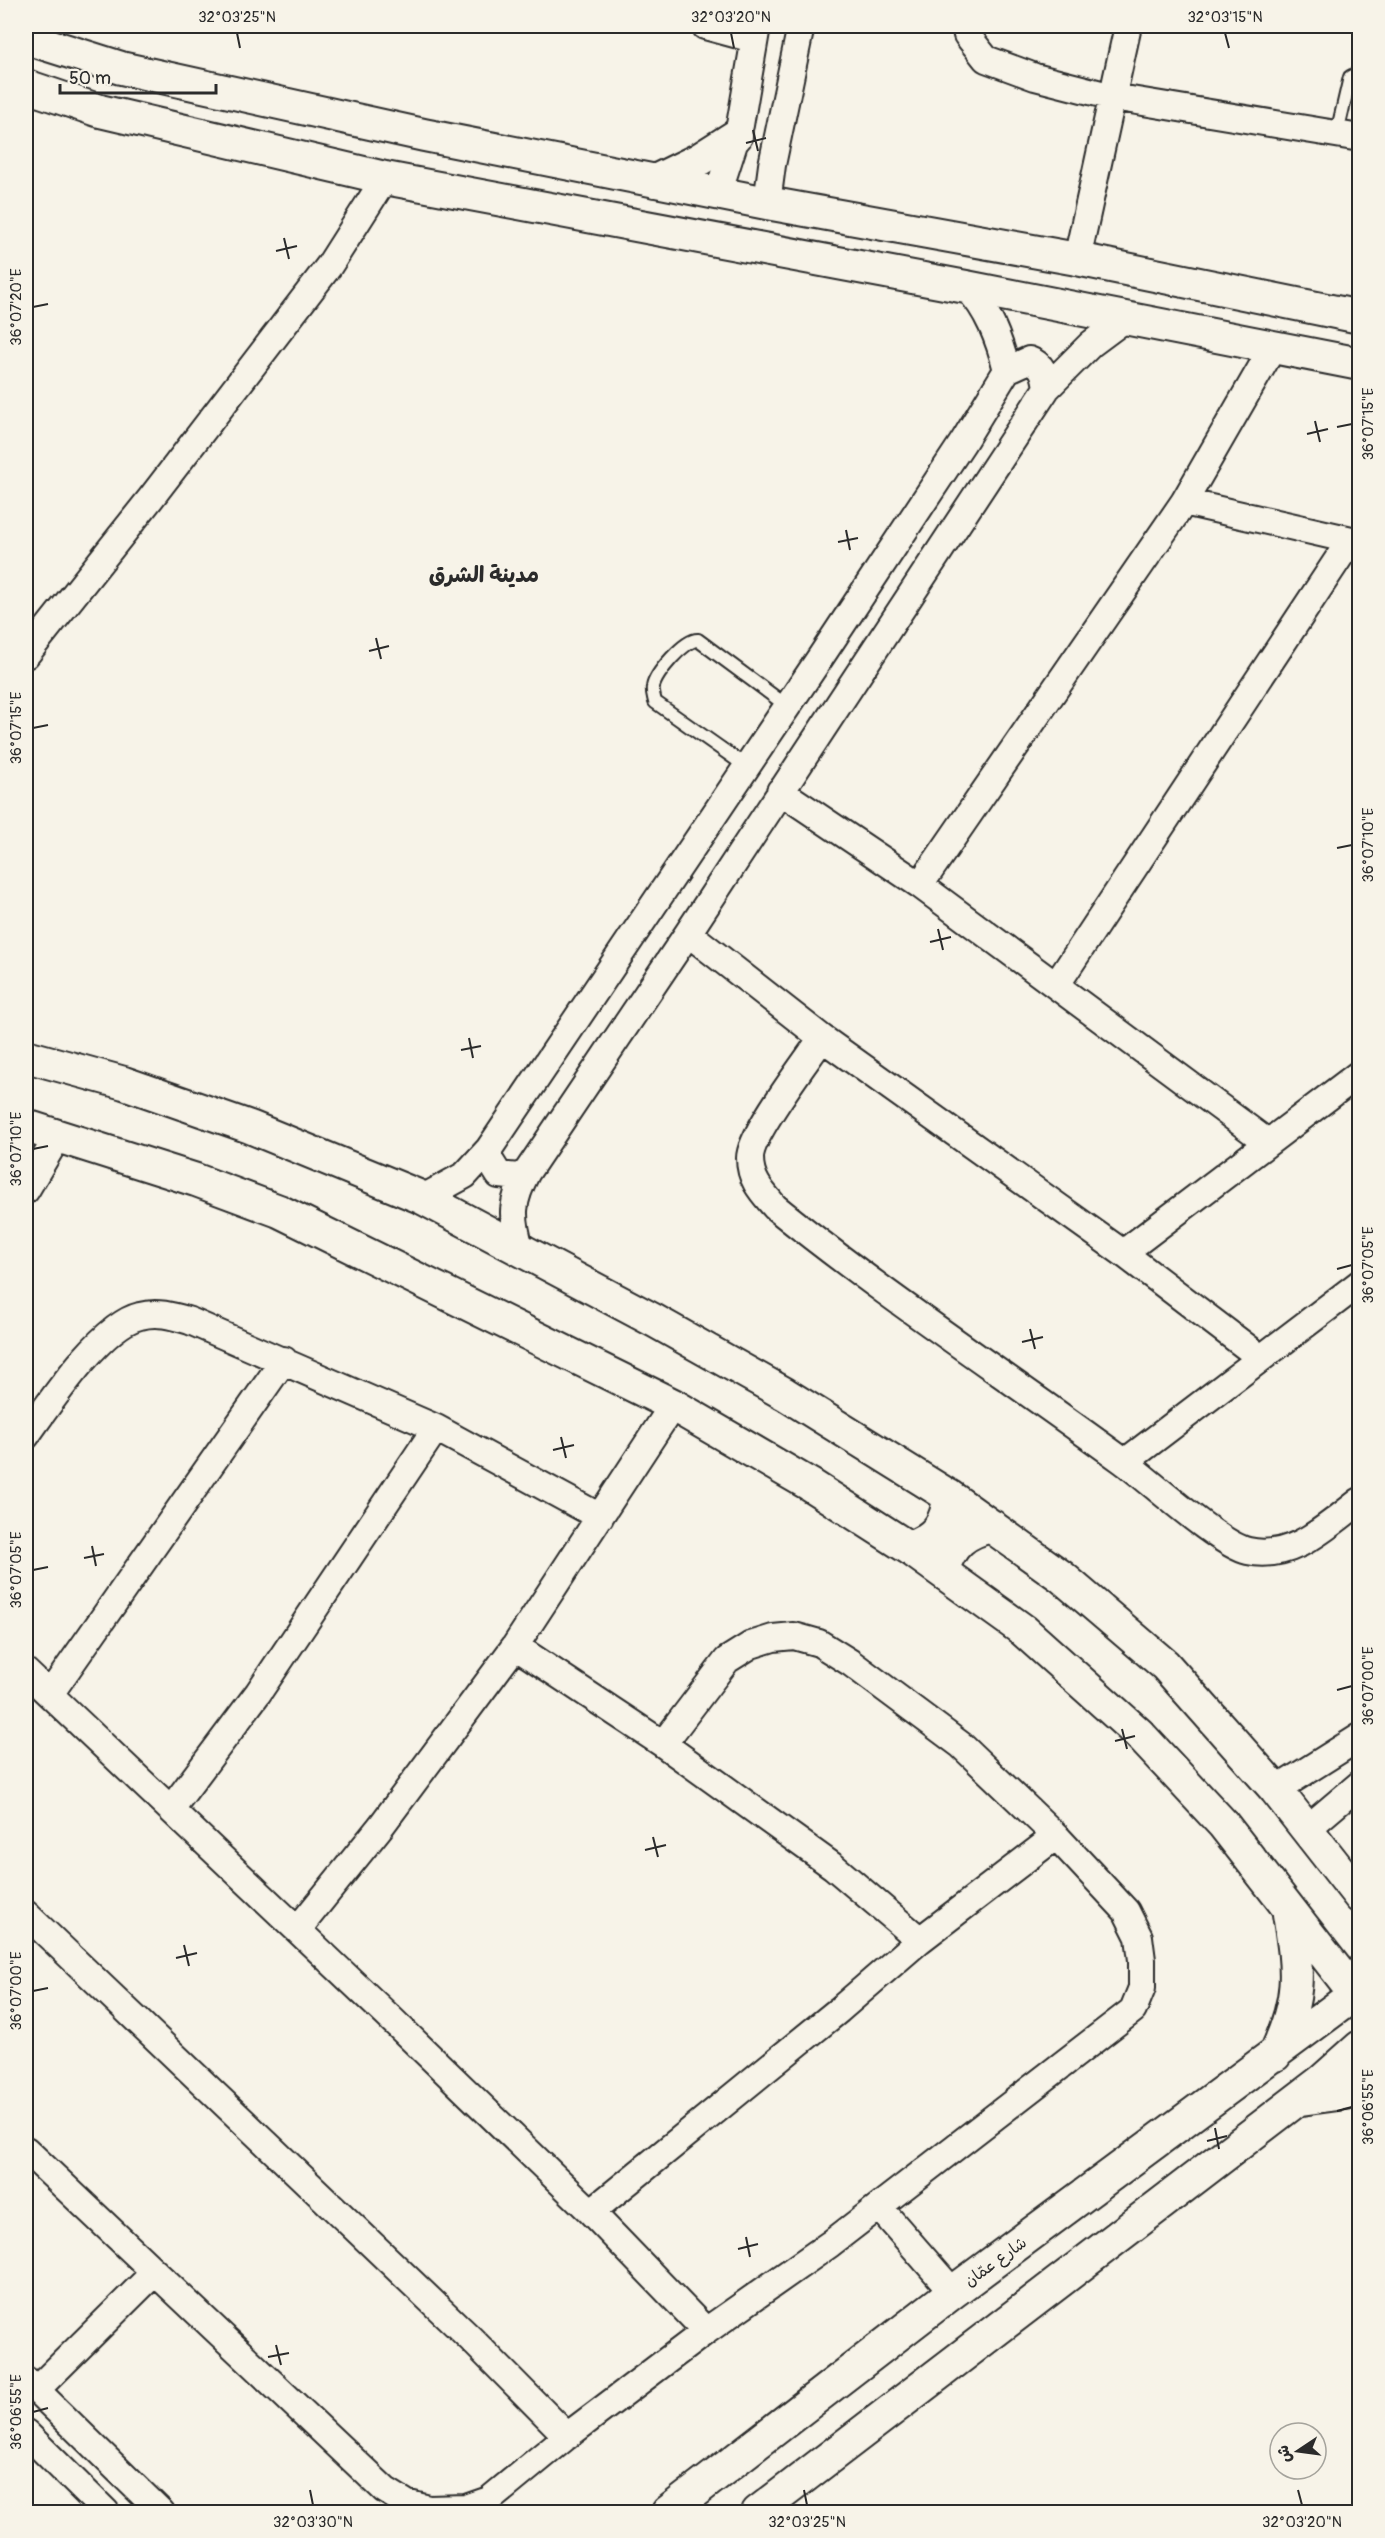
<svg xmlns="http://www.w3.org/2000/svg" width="1385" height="2538" viewBox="0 0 1385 2538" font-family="Pangolin,'Playpen Sans Arabic',sans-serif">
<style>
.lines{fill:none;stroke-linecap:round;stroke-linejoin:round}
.service-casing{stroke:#2b2b2b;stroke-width:16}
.minor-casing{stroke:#2b2b2b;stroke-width:30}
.tertiary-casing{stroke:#2b2b2b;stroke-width:36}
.service{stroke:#f7f3e8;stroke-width:12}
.minor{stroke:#f7f3e8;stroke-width:26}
.tertiary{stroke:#f7f3e8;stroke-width:32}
.ticks{fill:none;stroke:#2b2b2b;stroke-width:2}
.labels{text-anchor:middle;stroke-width:4.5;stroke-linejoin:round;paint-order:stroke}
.street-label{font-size:16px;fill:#2b2b2b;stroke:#f7f3e8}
.district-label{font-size:22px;font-weight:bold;fill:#2b2b2b;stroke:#f7f3e8}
.neatline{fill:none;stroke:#2b2b2b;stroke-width:2}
.ticks-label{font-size:15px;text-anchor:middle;fill:#2b2b2b}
</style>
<rect width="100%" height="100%" fill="#f7f3e8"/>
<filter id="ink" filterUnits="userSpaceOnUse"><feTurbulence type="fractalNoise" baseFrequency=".0167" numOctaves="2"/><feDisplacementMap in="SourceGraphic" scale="12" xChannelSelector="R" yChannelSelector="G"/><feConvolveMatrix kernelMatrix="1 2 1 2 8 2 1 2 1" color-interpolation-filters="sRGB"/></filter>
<g filter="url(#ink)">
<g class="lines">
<defs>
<path id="service" d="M1337 133 1350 77 1360 72
M747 767 655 702C654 697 652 692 653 687 655 674 685 639 698 640L787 706"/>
<path id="minor" d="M705 26 753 39
M965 26 967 35 986 59 1035 77 1113 97 1360 138
M718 193 740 125 757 26
M767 203 772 165 801 26
M1077 259 1128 26
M1007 370 1029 360C1043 365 1045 373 1047 388
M1184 502 1360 542
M26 655 151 498 329 266 385 178
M780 791 920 885 1267 1142
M920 885 1184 502 1272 349
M688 933 822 1038 1123 1253 1261 1358
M1057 984 1350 541
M822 1038C806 1062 750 1134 750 1158 750 1180 762 1192 775 1207 886 1297 1007 1376 1123 1461 1150 1481 1220 1545 1248 1551 1292 1561 1327 1526 1360 1501
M489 1149V1159L499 1175 519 1177 527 1172
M26 1190 58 1136
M423 1198 465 1175 489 1149 822 655 963 442 1007 370C999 339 988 309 966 287
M520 1248C511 1216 511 1202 527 1172L688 933 1047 388 1091 344 1126 318
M1123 1253 1360 1073
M26 1436C49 1404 101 1325 140 1316 157 1311 173 1316 190 1321L436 1428 600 1517
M1125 1462 1360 1283
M515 1646 663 1744 834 1867 920 1940
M26 1672 386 2014 591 2212 706 2331
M50 1694 284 1360
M1276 1790 1360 1737
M171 1809 258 1693 436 1428
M1307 1829 1360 1784
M26 1914 471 2339 567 2436
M298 1929 381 1826 515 1646 673 1405
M26 2150 385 2490 406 2503 429 2509 466 2508 489 2500 567 2436 706 2331 830 2244 1133 2010 1142 1988V1960L1139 1937 1126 1911 1056 1836 961 1745 851 1663 819 1643 794 1636 773 1638 751 1645 727 1660 663 1744
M879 2207 953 2292
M591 2212 839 2010 920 1940 1056 1836
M26 2380 161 2512
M36 2390 155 2272
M26 2433 106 2512"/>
<path id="tertiary" d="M26 38 121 68 424 135 767 203 1077 259 1360 317
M26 86 100 111 385 178 966 287 1360 364
M655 181 700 159 736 136
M26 1056 124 1083 250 1127 423 1198 655 1321 785 1394 949 1496 1062 1577 1165 1665 1276 1790 1360 1897
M26 1126 196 1180 279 1211 673 1405 809 1484 909 1548 1023 1630 1139 1734 1223 1824 1360 2000
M909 1548C936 1538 947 1524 949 1496
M942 1571C951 1544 964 1532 992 1526
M1275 2055C1301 1999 1299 1973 1289 1914
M1301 2099 1360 2091
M668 2512 953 2292 1355 1994
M758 2512 1323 2080 1360 2047"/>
</defs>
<use href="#service" class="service-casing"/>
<use href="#minor" class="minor-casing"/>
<use href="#tertiary" class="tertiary-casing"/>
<use href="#service" class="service"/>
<use href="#minor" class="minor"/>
<use href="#tertiary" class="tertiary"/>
</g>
</g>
<path class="ticks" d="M237 33 240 48M731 33 734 48M1225 33 1229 48M753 130 758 151M746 143 766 138M284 238 289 259M276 251 297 246M33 307 48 304M1315 421 1320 442M1337 427 1352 424M1307 434 1328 429M846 530 850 550M838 542 858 538M376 638 381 659M369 651 389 646M33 728 48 725M1337 848 1352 845M938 929 943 950M930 942 951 937M469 1038 473 1058M461 1050 481 1046M33 1149 48 1146M1337 1269 1352 1265M1030 1329 1035 1349M1022 1342 1043 1337M561 1437 566 1458M553 1450 574 1445M92 1546 96 1566M84 1558 104 1554M33 1570 48 1567M1337 1690 1352 1686M1122 1729 1127 1749M1115 1741 1135 1736M653 1837 658 1857M645 1850 666 1845M184 1945 189 1966M176 1958 197 1953M33 1991 48 1988M1337 2111 1352 2107M1215 2128 1219 2149M1207 2141 1227 2136M746 2237 750 2257M738 2249 758 2244M276 2345 281 2365M268 2357 289 2353M33 2412 48 2408M310 2490 313 2505M804 2490 807 2505M1298 2490 1302 2505"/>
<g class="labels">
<g class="street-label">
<text transform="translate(995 2261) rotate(-36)" y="6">شارع عمّان</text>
</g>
<g class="district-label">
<text x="484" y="582">مدينة الشرق</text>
</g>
</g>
<rect width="1385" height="2538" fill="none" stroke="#f7f3e8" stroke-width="66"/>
<g transform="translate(1298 2451) rotate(257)"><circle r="28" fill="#f7f3e8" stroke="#a5a39c" stroke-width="1.5"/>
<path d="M0-4.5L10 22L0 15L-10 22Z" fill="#2b2b2b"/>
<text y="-9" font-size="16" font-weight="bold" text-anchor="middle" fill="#2b2b2b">ش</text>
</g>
<path d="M60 84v9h156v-9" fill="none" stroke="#2b2b2b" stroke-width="3"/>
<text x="69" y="84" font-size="18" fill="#2b2b2b" stroke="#f7f3e8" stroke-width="4.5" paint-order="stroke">50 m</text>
<rect x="33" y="33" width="1319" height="2472" class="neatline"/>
<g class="ticks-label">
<text x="237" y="22">32°03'25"N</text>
<text x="731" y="22">32°03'20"N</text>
<text x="1225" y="22">32°03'15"N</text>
<text transform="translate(16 307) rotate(-90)" y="5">36°07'20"E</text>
<text transform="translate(1368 424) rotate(-90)" y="5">36°07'15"E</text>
<text transform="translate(16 728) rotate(-90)" y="5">36°07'15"E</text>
<text transform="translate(1368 845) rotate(-90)" y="5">36°07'10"E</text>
<text transform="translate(16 1149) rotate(-90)" y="5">36°07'10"E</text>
<text transform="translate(1368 1265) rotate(-90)" y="5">36°07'05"E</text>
<text transform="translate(16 1570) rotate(-90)" y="5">36°07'05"E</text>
<text transform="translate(1368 1686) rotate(-90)" y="5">36°07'00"E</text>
<text transform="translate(16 1991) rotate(-90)" y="5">36°07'00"E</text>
<text transform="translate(1368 2107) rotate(-90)" y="5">36°06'55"E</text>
<text transform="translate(16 2412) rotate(-90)" y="5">36°06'55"E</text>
<text x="313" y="2527">32°03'30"N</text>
<text x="807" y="2527">32°03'25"N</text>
<text x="1302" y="2527">32°03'20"N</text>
</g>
</svg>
